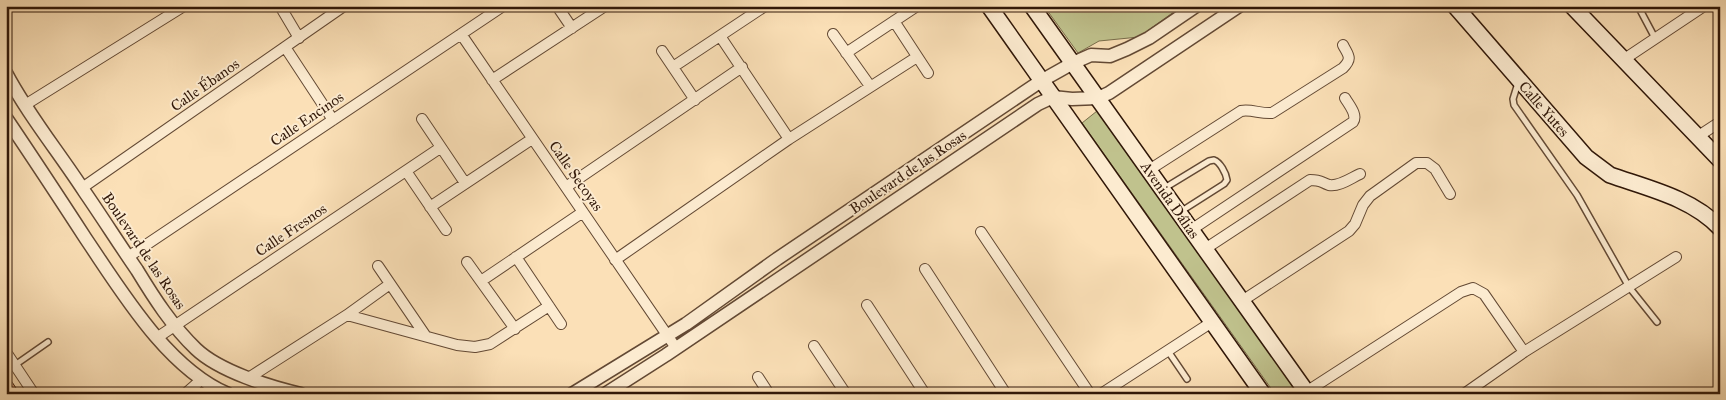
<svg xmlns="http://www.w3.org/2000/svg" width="1726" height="400" viewBox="0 0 1726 400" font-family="'IM FELL Great Primer',serif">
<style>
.green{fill:#c0c28d;stroke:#786c4a}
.building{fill:#e2a67d;stroke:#301708}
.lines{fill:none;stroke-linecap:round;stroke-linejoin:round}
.service-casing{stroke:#634934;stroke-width:8}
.minor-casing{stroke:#634934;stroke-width:12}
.tertiary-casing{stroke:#634934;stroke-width:15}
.secondary-casing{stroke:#301708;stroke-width:18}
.service{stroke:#fcebd0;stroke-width:5}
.minor{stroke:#fcebd0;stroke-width:10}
.tertiary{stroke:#fcebd0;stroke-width:12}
.secondary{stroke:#fcebd0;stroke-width:15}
.labels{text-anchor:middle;stroke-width:4;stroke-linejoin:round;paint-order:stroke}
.street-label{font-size:15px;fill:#301708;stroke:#fcebd0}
</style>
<rect width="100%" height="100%" fill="#fbe0b7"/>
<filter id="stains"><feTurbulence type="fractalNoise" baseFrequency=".004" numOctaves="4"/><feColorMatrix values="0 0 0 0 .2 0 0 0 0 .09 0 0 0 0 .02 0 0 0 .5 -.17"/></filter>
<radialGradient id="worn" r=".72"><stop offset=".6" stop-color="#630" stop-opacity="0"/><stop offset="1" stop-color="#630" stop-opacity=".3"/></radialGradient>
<path class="green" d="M1044 6H1182L1139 37 1099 41 1078 53Z
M1097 111 1102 113 1301 394H1275L1082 123Z"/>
<path class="building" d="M6 373 20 394H6Z"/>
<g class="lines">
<defs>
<path id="service" d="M1638 6 1655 38
M1518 83 1513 99 1514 105 1577 195 1629 287 1657 322
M1163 189 1209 161 1214 160C1220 162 1226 173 1227 180L1224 184 1180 212
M1168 351 1187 379
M15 365 48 342"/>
<path id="minor" d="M280 6 299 38
M557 6 572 28
M894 21 928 73
M461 34 676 348
M833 34 870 86
M720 36 789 139
M285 47 333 120
M662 51 695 100
M846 53 917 6
M1623 60 1704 6
M673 67 765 6
M492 80 605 6
M25 105 184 6
M422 119 465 183
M1697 137 1720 122
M1149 170 1241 111C1251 109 1261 114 1272 113L1343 68C1353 58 1348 55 1343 45
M406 171 446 230
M566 187 742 67
M82 188 344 6
M430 207 532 139
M1191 230 1353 122C1358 115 1349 105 1345 98
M981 232 1090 394
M1205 249 1310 180C1322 180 1320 182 1329 185 1339 187 1351 178 1360 174
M128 257 503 6
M516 257 561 324
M615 260 789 139 917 57
M467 262 515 329
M378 266 425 335
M925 269 1006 394
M481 281 583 212
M1242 301 1349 231 1355 224 1363 205 1370 196 1416 163H1427L1435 169 1450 194
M867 305 925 394
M347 315 457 345 475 347 490 344 549 306
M158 337 440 148
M814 346 846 394
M6 352 34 394
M250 377 347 315 390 284
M758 377 769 394
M1306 392 1461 292 1473 288 1484 294 1524 352
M185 394 201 380
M1101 394 1212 322
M1464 394 1524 352 1676 257"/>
<path id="tertiary" d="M6 73C28 115 58 151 84 191 102 217 119 244 137 270 154 298 172 326 196 349 219 371 270 387 301 394
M6 118C33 158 60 199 86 239 122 292 167 368 228 394
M572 394 686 324 777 259 1041 81 1073 63 1091 55 1110 56 1127 49 1149 38 1196 6
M605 394 666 355 1038 104 1053 97 1072 99 1098 98 1109 93 1239 6"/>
<path id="secondary" d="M989 6 1263 394
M1032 6 1308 394
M1455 6 1586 157 1610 175C1647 188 1692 198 1720 228
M1572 6 1720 160"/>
</defs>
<use href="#service" class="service-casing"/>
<use href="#minor" class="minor-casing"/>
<use href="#tertiary" class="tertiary-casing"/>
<use href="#secondary" class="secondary-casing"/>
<use href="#service" class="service"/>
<use href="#minor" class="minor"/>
<use href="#tertiary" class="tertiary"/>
<use href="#secondary" class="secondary"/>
</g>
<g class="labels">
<g class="street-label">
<text transform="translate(205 85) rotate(-35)" y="5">Calle Ébanos</text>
<text transform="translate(1544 109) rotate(49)" y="5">Calle Yutes</text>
<text transform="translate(307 119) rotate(-34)" y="5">Calle Encinos</text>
<text transform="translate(908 172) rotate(-34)" y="5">Boulevard de las Rosas</text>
<text transform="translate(576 176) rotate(55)" y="5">Calle Secoyas</text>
<text transform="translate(1170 200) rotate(55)" y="5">Avenida Dálias</text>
<text transform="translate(291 230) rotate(-34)" y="5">Calle Fresnos</text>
<text transform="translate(144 251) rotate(56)" y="5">Boulevard de las Rosas</text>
</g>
</g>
<rect width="1726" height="400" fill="none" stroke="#fbe0b7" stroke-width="25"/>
<rect x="8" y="8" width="1711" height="385" fill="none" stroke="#301708" stroke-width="2.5"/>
<rect x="12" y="12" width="1701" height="375" fill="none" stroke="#301708"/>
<rect width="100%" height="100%" filter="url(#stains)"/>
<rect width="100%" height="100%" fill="url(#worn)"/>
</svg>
